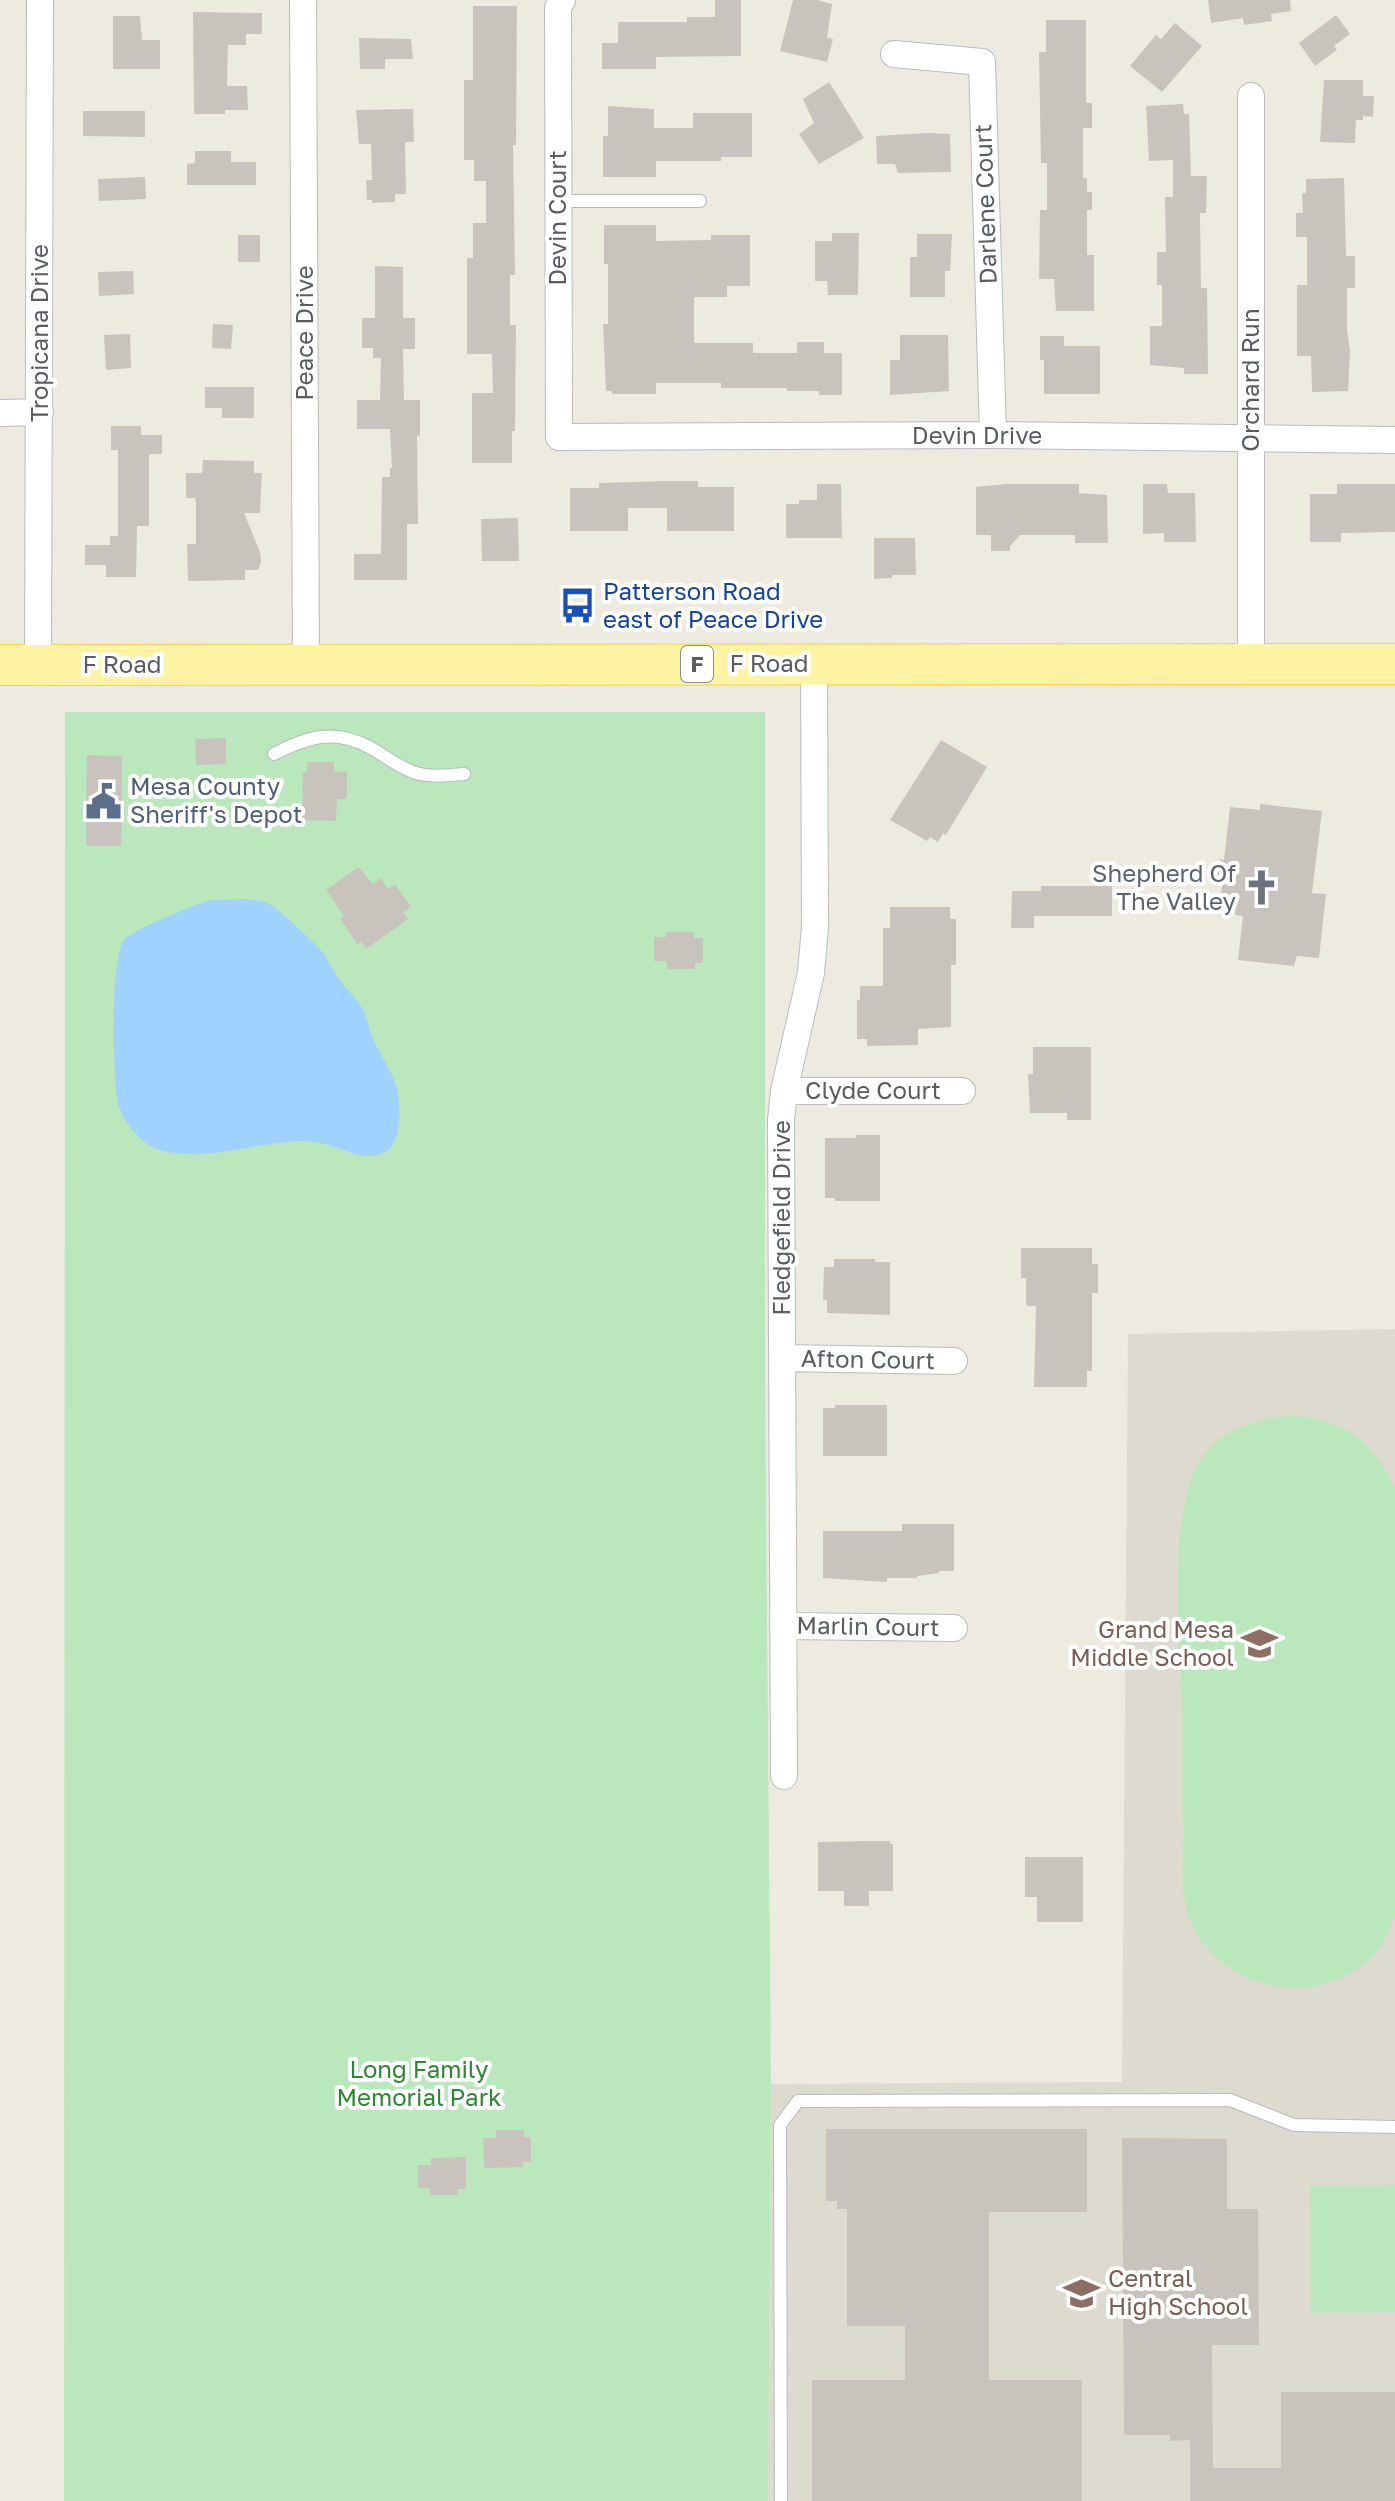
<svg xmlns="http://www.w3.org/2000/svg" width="1395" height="2501" viewBox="0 0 1395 2501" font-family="'Golos Text',sans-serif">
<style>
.education{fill:#dddacf}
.green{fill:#bbe7bc}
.water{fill:#9fd2ff}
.building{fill:#c8c4bd}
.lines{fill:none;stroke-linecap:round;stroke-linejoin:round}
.service-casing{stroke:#b8bbc0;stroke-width:14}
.minor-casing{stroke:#b8bbc0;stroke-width:28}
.primary-casing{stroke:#f9ce4e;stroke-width:42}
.service{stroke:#fff;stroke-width:12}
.minor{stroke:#fff;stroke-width:26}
.primary{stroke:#fff3a4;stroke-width:40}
.labels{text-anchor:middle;stroke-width:8;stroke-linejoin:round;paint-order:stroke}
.shield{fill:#fff;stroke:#8b8e91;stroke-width:2}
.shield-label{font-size:22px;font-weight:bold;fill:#595d62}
.street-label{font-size:24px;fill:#595d62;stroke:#fff}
.transit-label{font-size:24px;fill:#164399;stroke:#fff;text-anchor:start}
.service-label{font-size:24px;fill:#4e5e75;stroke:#fff;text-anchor:start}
.worship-label{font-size:24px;fill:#5b616d;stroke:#fff;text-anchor:end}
.education-label{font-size:24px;fill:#785e54;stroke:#fff;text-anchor:end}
.park-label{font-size:24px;fill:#2f8435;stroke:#fff}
</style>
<rect width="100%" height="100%" fill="#edebe0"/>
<path class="education" d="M1395 1329V2501H768L771 2084 1122 2082 1128 1334Z"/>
<path class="green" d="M65 712H765V1379L771 2084 768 2501H64Z
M1293 1415C1347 1422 1371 1438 1395 1488V1915C1389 1931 1380 1951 1367 1962 1308 2011 1216 1987 1188 1916 1181 1898 1183 1855 1184 1836 1181 1793 1184 1750 1182 1707 1180 1641 1164 1499 1209 1449 1231 1424 1262 1420 1293 1415Z
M1395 2185V2312L1311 2313 1310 2186Z"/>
<path class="water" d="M211 900C230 900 255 896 271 905 280 910 318 946 324 954 330 962 333 972 340 980 347 990 356 998 362 1008 368 1017 368 1027 372 1037 379 1053 390 1068 396 1085 401 1104 404 1149 379 1155 357 1161 329 1140 303 1141 256 1142 207 1163 160 1150 142 1145 125 1124 119 1107 112 1084 110 957 124 940 131 930 197 904 211 900Z"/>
<path class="building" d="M715 0H741V56L656 57V69H602V43H618V22H687V17H715Z
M793 0H817L832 4 827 38 833 39 827 62 780 51Z
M1208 0H1290L1291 11 1271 14 1272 21 1244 25 1243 18 1211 23Z
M473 6H517L516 145H513L515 275H510V325H516L515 431H512V463H472V393H493L492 354H467V258H473V223H486V181H474V160H464V80H473Z
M193 12 262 13V34H246V45H228L227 86H247L248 110H225V114H194Z
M1336 15 1350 34 1334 46 1337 50 1315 66 1299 43Z
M113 16H140L142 40H160V69H113Z
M1046 20H1086V103H1092V128H1083V178H1087V192H1092V210H1087V255H1094V311H1056L1054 279H1039L1040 210H1047V163H1041L1039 52H1046Z
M1175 23 1202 46 1162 92 1130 66 1156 35 1161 39Z
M359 38 411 39 413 59H385V69H360Z
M1324 80H1363V96H1374L1373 117 1363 116V120H1356L1355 143 1320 142Z
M829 82 864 138 819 164 799 134 814 123 803 99Z
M1183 104 1184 114H1189L1191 176H1207L1206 213H1200L1201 288H1207L1208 374H1184V368L1150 365V326H1162V285H1157V252H1166L1165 197H1173V160L1149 161 1146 106Z
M608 106 654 109V128H693V113H752V157H721V161H656V177H603V136H608Z
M413 109 414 142H405L406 194H395V202L372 203V200H367L366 180H372L371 144H359L356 110Z
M83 111H145V137L83 136Z
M928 133 950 134 951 172 898 173 895 164H877L876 136Z
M195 151H231V162H256V185H187V164L195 163Z
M145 177 146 199 99 201 98 179Z
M1344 178 1346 256H1355V288H1347V330L1350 351 1348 391 1312 392 1311 356H1297V285H1307V237H1296V213H1303L1302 193H1306V179Z
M604 225H656V241L711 240V235H750V286H727V297H694V343H753V353H797V342H824V353H842V395H819V391H787V388H721V383H656V394H612V391H606L603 324H608V264H604Z
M832 233H859L858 295H828L827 281H815V241H832Z
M917 234H952L950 271H945V297H910V257H917Z
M238 235H260V262H238Z
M375 266 403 267V318H415V349H403L404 400H420V436H417L418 524H407V580H354V554H381L382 477H390V468H392L390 429H357V400H380L381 358H373V348H362V318H375Z
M133 271 134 294 99 296 98 272Z
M213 324 233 325 231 349 212 348Z
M130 334 131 368 106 370 104 335Z
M900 335H948L949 391 890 395V360H900Z
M1040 336H1064V346H1100V394H1044V360H1040Z
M205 387H254V418H222V408H205Z
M111 426H141V435H162V454H149V526H137L136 577H106V565H85V545H110V536H118V450H111Z
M203 460 254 461V473H262L260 513H244L260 552 261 562 258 570H245V580L188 581 187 544H196V503L195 498H186V473H202Z
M667 481H698V487H734V531H667V508H628V531H570V488H599V483Z
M817 484H841L842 538H786V504H799V500H817Z
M1007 484H1079V493L1107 495 1108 543H1075V535H1020L1010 546V551H991V535H976V487Z
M1143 484H1167L1168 493H1195L1196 542H1164V533L1143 534Z
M1337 484H1395V532L1341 533V542H1310V494H1337Z
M518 518 519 561H482L481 519Z
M874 538H915L916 575H892V578L874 579Z
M226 738V764L196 765 195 739Z
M941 740 987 767 946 835 943 833 938 842 930 837 927 841 890 820Z
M87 755 122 756 121 846H86Z
M307 762H334V772H347V799H337L336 821 302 820 303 772H307Z
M1260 804 1322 811 1312 893 1326 894 1319 958 1297 956 1294 966 1238 960 1243 916 1235 915 1236 904 1220 902 1223 879 1217 878 1220 859 1224 860 1230 807 1260 810Z
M358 867 373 884 381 878 388 889 395 884 411 907 403 912 408 919 366 949 361 942 357 944 340 919 344 916 326 890Z
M1041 886H1112V916H1034V928H1011L1012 891H1041Z
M890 907H950V919H956V965H951V1027L918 1029V1045L867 1046V1039H857V1000H860V986H883V928H890Z
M666 932H694V938H703V963H695V969H667V961H654V937H666Z
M1033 1047H1091V1120H1067V1113H1030L1028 1074H1033Z
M856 1135H880V1201H835V1198H825V1138H856Z
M1021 1248H1092V1264H1098V1293H1092V1371H1087V1387H1034L1036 1306H1027L1026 1302V1278H1021Z
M834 1259H875V1262H890V1315L827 1313V1300H823L824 1267H834Z
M835 1405H887V1456H823V1408H835Z
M902 1524H954V1571H939V1573L917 1576V1578H887V1582L823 1578V1531H902Z
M873 1841H890V1844H893V1891H869V1906H844V1891H818V1842Z
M1025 1857H1083V1922H1037V1897H1025Z
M826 2129H1087V2212H989V2380H1082V2501H812V2380H905V2326H847V2209H837V2201H826Z
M496 2130H524V2137H531V2162H523V2167L484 2168 483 2138H496Z
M1122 2138 1227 2139V2209H1258L1259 2345H1212L1213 2468H1281V2392H1395V2501H1190V2440L1170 2441V2435H1124Z
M466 2157V2189H458V2195H430V2188H418V2165H431V2158Z"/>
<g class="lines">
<defs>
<path id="service" d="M558 201H700
M274 754C307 737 334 728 369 747 384 755 397 766 413 772 429 778 448 775 464 774
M781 2501 780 2125 798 2101 1230 2100 1294 2125 1395 2127"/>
<path id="minor" d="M303 0 306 665
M562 0 558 8 559 437 993 435 1395 440
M894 54 982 62 993 435
M1251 96V664
M0 413 40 412
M38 666 40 0
M784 1091H962
M782 1358 954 1361
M783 1626 954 1628
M784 1776 781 1120 784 1091 811 973 815 927 814 663"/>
<path id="primary" d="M0 665 1395 664"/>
</defs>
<use href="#service" class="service-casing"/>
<use href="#minor" class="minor-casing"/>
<use href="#primary" class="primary-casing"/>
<use href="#service" class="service"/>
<use href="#minor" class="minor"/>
<use href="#primary" class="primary"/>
</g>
<defs>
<symbol id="bus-bare" viewBox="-9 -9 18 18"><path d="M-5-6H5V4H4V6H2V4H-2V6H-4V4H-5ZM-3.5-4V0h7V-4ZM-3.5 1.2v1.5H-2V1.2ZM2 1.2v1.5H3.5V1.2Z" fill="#1a4fb4" stroke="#fff" stroke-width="2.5" paint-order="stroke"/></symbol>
<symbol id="civic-bare" viewBox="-9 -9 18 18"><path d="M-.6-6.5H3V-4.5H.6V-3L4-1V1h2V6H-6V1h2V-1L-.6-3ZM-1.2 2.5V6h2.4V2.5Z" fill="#5c6f8a" stroke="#fff" stroke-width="2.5" paint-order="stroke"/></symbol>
<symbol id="church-bare" viewBox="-9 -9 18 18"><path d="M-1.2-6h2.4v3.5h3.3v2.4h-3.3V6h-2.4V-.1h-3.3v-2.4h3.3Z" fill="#6b7280" stroke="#fff" stroke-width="2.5" paint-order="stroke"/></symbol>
<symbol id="school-bare" viewBox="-9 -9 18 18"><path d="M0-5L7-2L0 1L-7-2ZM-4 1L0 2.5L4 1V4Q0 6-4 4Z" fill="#8d6e63" stroke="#fff" stroke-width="2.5" paint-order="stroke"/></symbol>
</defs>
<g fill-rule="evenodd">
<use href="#bus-bare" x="552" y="580" width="51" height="51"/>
<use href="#civic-bare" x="78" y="776" width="51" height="51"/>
<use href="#church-bare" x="1236" y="862" width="51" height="51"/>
<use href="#school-bare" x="1234" y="1618" width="51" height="51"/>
<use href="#school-bare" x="1056" y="2268" width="51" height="51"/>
</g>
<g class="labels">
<rect class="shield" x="681" y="646" width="32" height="36" rx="6"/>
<g class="shield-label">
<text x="697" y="672">F</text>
</g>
<g class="street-label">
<text transform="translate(986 204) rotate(-92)" y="8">Darlene Court</text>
<text transform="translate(558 218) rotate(-90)" y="8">Devin Court</text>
<text transform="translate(40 333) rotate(-90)" y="8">Tropicana Drive</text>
<text transform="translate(305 333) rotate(-90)" y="8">Peace Drive</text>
<text transform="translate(1251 380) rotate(-90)" y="8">Orchard Run</text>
<text x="977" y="444">Devin Drive</text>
<text x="769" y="672">F Road</text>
<text x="122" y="673">F Road</text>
<text x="873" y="1099">Clyde Court</text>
<text transform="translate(782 1218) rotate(-90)" y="8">Fledgefield Drive</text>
<text transform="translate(868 1360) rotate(1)" y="8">Afton Court</text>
<text transform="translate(868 1627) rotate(1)" y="8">Marlin Court</text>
</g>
<g class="transit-label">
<text x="603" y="600">Patterson Road<tspan x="603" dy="28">east of Peace Drive</tspan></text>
</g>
<g class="service-label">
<text x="130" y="795">Mesa County<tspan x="130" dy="28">Sheriff's Depot</tspan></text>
</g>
<g class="worship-label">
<text x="1236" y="882">Shepherd Of<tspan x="1236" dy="28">The Valley</tspan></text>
</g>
<g class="education-label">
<text x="1234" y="1638">Grand Mesa<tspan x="1234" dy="28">Middle School</tspan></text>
<text x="1108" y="2287" text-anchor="start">Central<tspan x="1108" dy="28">High School</tspan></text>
</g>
<g class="park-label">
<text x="419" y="2078">Long Family<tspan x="419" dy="28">Memorial Park</tspan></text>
</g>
</g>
</svg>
